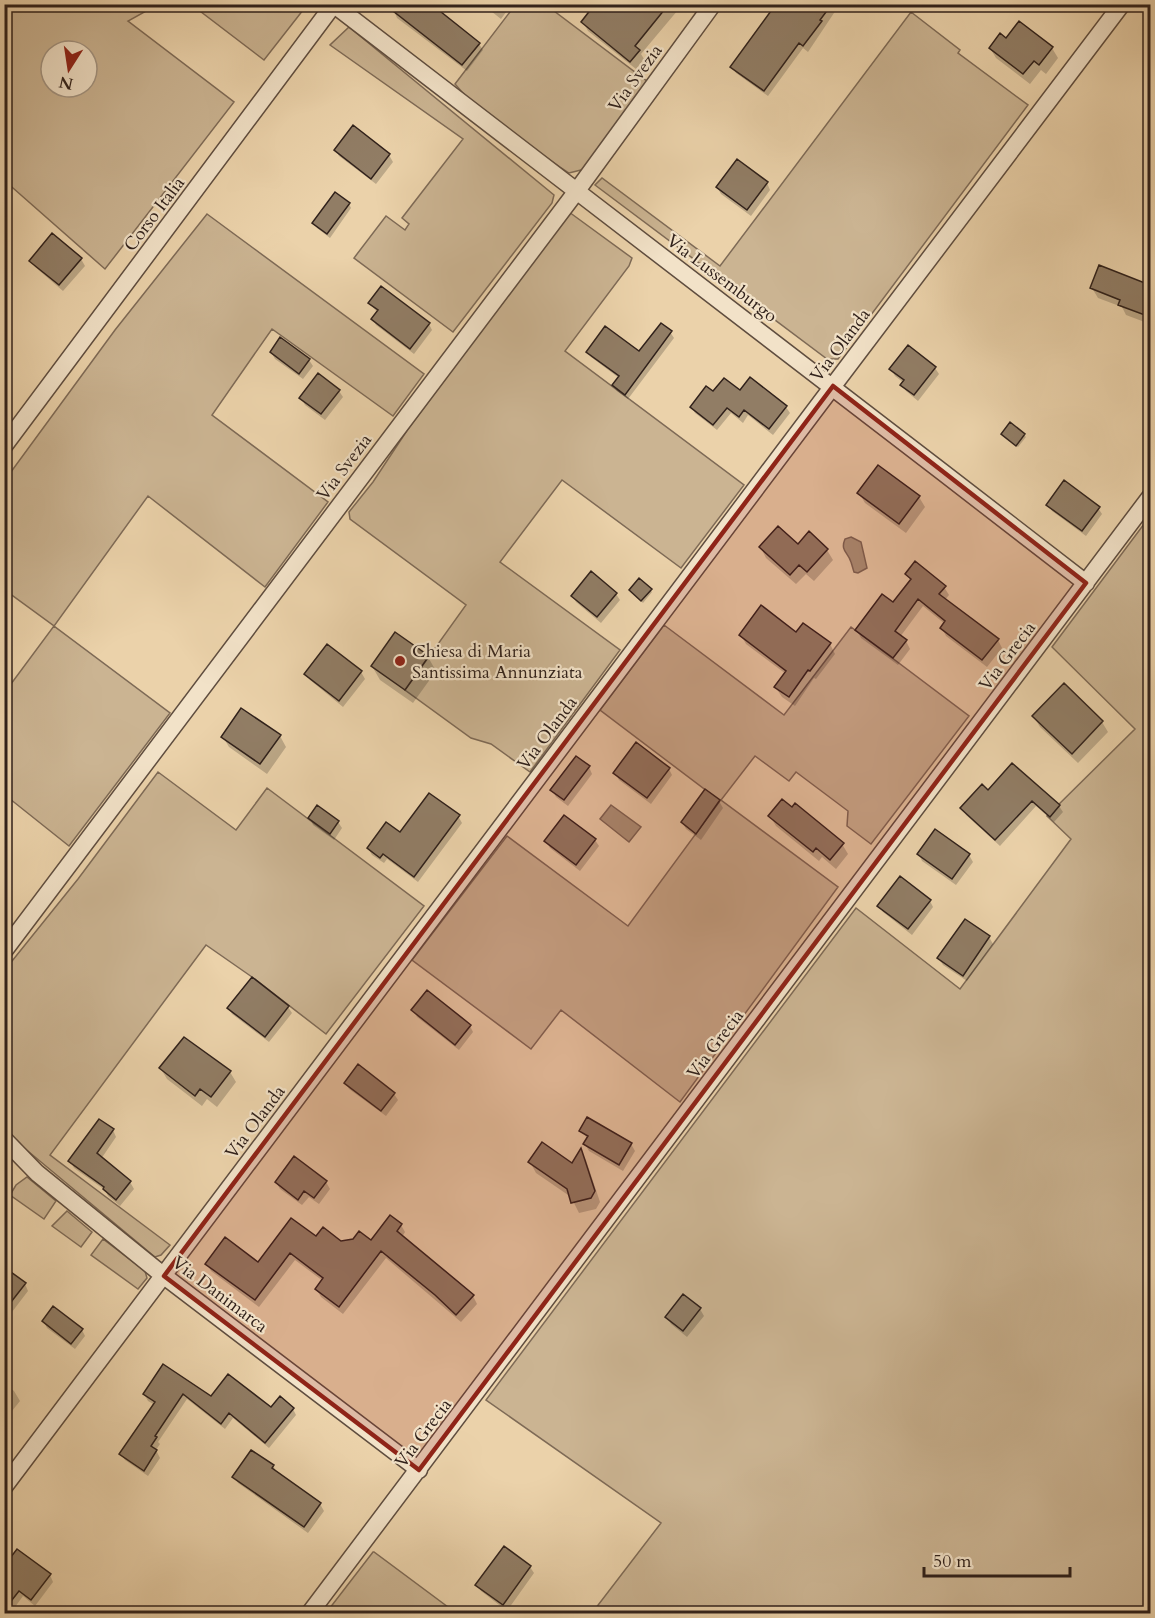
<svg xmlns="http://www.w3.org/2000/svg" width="1155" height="1618" viewBox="0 0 1155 1618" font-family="Cardo,serif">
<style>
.green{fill:#cbb492;stroke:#7e6a56;stroke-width:1.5;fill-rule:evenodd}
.water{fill:#ab9679;stroke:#7a6753;stroke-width:1.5}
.shadow{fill:#0003}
.building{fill:#917d65;stroke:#30211b;stroke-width:1.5}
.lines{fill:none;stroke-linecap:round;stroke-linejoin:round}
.street-casing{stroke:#5f4d3f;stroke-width:19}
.street{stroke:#f2e2c8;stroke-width:16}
.marked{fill:#8f2418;fill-opacity:0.2;stroke:#8f2418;stroke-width:4.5;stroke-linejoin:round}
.poi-dot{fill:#8f2418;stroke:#f2e2c8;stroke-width:2}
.labels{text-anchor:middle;stroke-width:4.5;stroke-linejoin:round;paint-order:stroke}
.street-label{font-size:18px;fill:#30211b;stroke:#f2e2c8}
.poi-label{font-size:18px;fill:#30211b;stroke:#f2e2c8;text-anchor:start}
</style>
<rect width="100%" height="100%" fill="#ebd2aa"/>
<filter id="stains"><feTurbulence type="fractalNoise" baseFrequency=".00333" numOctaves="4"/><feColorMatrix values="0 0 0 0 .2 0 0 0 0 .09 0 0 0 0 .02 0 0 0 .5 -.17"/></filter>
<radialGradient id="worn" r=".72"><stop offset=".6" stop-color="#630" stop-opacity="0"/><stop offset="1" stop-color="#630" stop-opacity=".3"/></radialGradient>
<path class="green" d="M5 4 157 5 128 21 234 102 105 269 5 181ZM51 51H87V87H51Z
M516 4 546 5 648 82 585 169 569 173 560 167 476 108 455 84Z
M307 5 264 60 192 5 307 4Z
M911 12 960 50 958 53 1028 105 838 359H827L595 185 602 178 720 266Z
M349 27 554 195 552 203 453 332 354 258 386 216 405 230 409 224 402 218 463 139 330 45Z
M569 212 632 258 629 266 565 351 744 485 681 568 562 480 500 562 620 650 530 772 491 744 471 738 405 690 466 605 350 519 349 512 373 482 408 429Z
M207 214 424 374 393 416 272 329 212 415 328 502 265 587 148 496 54 626 170 713 69 846 5 795V692L54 626 5 590V480L115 330Z
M1150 516V1613H592L661 1523 486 1400 856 908 960 989 1071 839 1047 816 1135 729 1052 647Z
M664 625 784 715 851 627 969 716 871 844 847 826 848 811 796 772 789 781 755 756 721 800 838 887 680 1102 561 1010 531 1049 412 960 507 836 628 926 720 801 600 710Z
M158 772 236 830 267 788 424 906 326 1034 252 977 206 945 50 1155 170 1245 161 1255 155 1257 5 1132 4 971 78 879Z
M27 1177 56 1201 44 1219 10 1195 16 1185Z
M67 1211 92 1232 81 1247 52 1226Z
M103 1239 145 1271 147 1278 138 1289 91 1255Z
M373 1552H374L456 1613H326Z"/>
<path class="water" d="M851 537 861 542 867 568 858 573 854 572C853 569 852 565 851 562 848 552 840 551 845 539Z
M611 805 641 827 629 842 600 819Z"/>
<path class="shadow" d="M482 4H512L501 19Z
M597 4H683L641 54 644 59 636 69 588 31 583 22Z
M777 4H840L808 52 803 48 768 96 736 73 732 67Z
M394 11 479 44 483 50 467 71 397 18Z
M1006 40 1052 48 1058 58 1046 74 1041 70 1030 84 996 58 990 48Z
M353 127 389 155 393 162 376 184 339 156 336 150Z
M767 183 770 190 751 216 721 194 717 187Z
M349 204 351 208 330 238 317 228 314 223Z
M81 259 85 266 63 291 35 267 31 261Z
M1100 267 1150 287V324L1126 315 1122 307 1098 298 1092 288Z
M369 303 429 324 432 330 414 354 376 325 373 319 378 313Z
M670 332 674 338 628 399 617 391 613 385 619 378 591 357 588 352 640 353Z
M271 352 309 360 313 366 303 379 275 359Z
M935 368 939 374 918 401 906 391 902 385 904 383 895 376 891 369Z
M339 391 343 397 325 420 305 405 301 398Z
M741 392 786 407 790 413 773 435 748 415 743 423 731 413 717 430 695 413 692 407 713 393Z
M1003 434 1024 435 1026 437 1018 447Z
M859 493 919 497 925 507 906 533 865 503Z
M1048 505 1098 508 1102 514 1086 536 1052 511Z
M798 546 827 550 833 560 814 581 806 574 796 584 766 558 761 548Z
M907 574 944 587 949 595 945 600 998 640 1002 648 987 667 946 636 942 628 945 624 923 606 900 637 906 641 910 649 898 665 861 638 857 630 893 604 911 582Z
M650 590 652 592 643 603 631 591Z
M616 594 620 600 601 623 576 602 573 596Z
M395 634 428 657 436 671 413 703 380 680 372 666Z
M796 634 830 644 835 654 816 679 814 678 795 706 782 697 776 688 786 674 746 644 741 635Z
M327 646 361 672 365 679 343 707 310 680 306 674Z
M1034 717 1102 722 1108 732 1078 763 1040 727Z
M280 736 286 747 267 774 229 747 223 737Z
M589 767 592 774 568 806 556 797 552 790Z
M669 769 672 775 651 804 619 780 615 773Z
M705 791 719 801 723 808 701 840 686 829 682 822Z
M988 792 1059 806 1063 812 1054 822 1036 806 1000 846 966 815 962 808Z
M458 816 462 823 418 882 387 859 384 863 372 855 368 848 400 834Z
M770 816 842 844 848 854 836 869 822 857 819 861 776 826Z
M310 818 338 822 342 828 334 840 313 825Z
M595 840 599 846 580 871 550 848 546 841Z
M919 854 969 855 973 862 956 885 922 861Z
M930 901 933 907 912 935 883 912 879 906Z
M989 937 993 944 967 981 943 965 939 959Z
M288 1007 292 1013 269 1042 232 1014 229 1008Z
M413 1010 470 1026 473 1032 459 1050 417 1017Z
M161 1069 230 1072 236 1082 217 1107 207 1099 202 1106 167 1079Z
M346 1083 394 1094 398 1100 386 1116 349 1089Z
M113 1130 116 1137 101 1159 130 1182 134 1189 120 1206 108 1196 105 1190 74 1168 70 1161Z
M581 1131 631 1144 635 1151 623 1171 589 1151 585 1144 588 1139Z
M581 1151 586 1160 600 1202 596 1209 579 1213 571 1197 536 1173 530 1162 573 1165Z
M294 1158 326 1182 330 1189 319 1204 309 1197 302 1205 280 1189 276 1182Z
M401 1225 405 1232 402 1237 473 1296 477 1304 461 1322 386 1258 343 1314 321 1297 317 1290 323 1281 295 1260 259 1307 211 1271 207 1264H259L316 1239 341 1242H371Z
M25 1284 28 1291 12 1312 4 1307Z
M683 1296 700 1309 704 1316 687 1337 671 1324 667 1317Z
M44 1322 82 1330 85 1336 75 1349 47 1328Z
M163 1366 211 1398 271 1409H293L296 1415 269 1448 233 1418 225 1429 187 1399 158 1442 160 1444 156 1450 160 1458 148 1476 125 1460 121 1454 155 1405 148 1401 144 1394Z
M4 1383 14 1391 20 1401 4 1421Z
M252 1452 273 1466 278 1474 320 1504 324 1511 308 1533 238 1483 234 1477Z
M530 1567 534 1573 507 1611 481 1591 477 1585Z
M4 1569 50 1575 53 1582 35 1606 23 1596 10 1614H4Z"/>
<path class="building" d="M384 4H431L480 43 462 65Z
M595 4H669L635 46 640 50 630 62 581 22Z
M776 4H832L820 20 822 21 803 46 799 43 764 91 730 67Z
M1019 21 1053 47 1039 65 1034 61 1023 74 989 48 1000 33 1006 38Z
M353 125 390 154 371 179 334 150Z
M737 159 768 182 747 210 716 187Z
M335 192 350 203 327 234 312 223Z
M52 233 82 258 59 285 29 261Z
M1099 265 1150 285V317L1118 305 1120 300 1090 288Z
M381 286 430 323 410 349 371 319 378 310 368 303Z
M661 323 672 331 625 395 612 385 619 376 586 352 605 326 639 351Z
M280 337 310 359 299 374 270 352Z
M908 345 936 367 914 395 900 385 904 380 889 369Z
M318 373 340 390 321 414 299 398Z
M750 377 787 406 769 429 744 410 739 417 727 408 713 425 690 407 706 386 713 391 724 378 740 390Z
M1010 422 1025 434 1016 446 1001 434Z
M878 465 920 496 899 524 857 493Z
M1064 480 1100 507 1082 531 1046 505Z
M778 526 798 544 809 531 828 549 807 572 799 565 790 575 759 547Z
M915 561 946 586 939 594 999 639 982 660 940 628 945 621 918 599 895 631 907 640 893 658 855 630 882 594 893 602 911 579 905 574Z
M591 571 617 593 597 617 571 596Z
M639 578 652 589 641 601 629 590Z
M761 605 796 632 803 623 831 643 810 671 808 670 789 697 774 687 786 671 739 635Z
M395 632 429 656 405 690 371 666Z
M327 644 362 671 339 701 304 674Z
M1064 683 1103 721 1072 754 1032 716Z
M241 708 281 735 260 764 221 737Z
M636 742 670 768 647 798 613 773Z
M576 756 590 766 564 800 550 790Z
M1012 763 1060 805 1050 817 1032 801 995 840 960 808 982 784 988 790Z
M705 789 720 800 696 834 681 822Z
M429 793 460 815 414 877 383 854 380 858 367 848 386 822 400 832Z
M782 799 792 807 795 803 844 843 830 860 816 848 813 852 768 816Z
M317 805 339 821 330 834 308 818Z
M564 815 596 839 576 865 544 841Z
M935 829 970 854 952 879 917 854Z
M900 876 931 900 908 929 877 906Z
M965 919 990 936 963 976 937 958Z
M252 977 289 1006 265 1037 227 1008Z
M427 990 471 1025 455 1045 411 1010Z
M184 1037 231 1071 211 1097 200 1089 195 1096 159 1068Z
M358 1064 395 1093 381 1111 344 1083Z
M587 1117 632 1143 619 1165 583 1144 588 1136 579 1131Z
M99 1119 114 1129 97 1153 131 1181 116 1200 103 1189 104 1187 68 1161Z
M542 1142 572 1163 581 1148 595 1191 591 1198 571 1203 567 1189 528 1162Z
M294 1156 327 1181 314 1198 304 1191 298 1200 275 1182Z
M390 1215 402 1224 397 1231 474 1295 456 1315 435 1295 381 1251 339 1307 315 1289 323 1278 290 1253 255 1300 205 1264 225 1237 258 1262 291 1218 316 1236 323 1227 341 1241 353 1239 359 1231 371 1240Z
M4 1267 26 1283 4 1311Z
M683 1294 701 1308 683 1331 665 1317Z
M53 1306 83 1329 71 1344 42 1321Z
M163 1364 211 1396 228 1374 271 1407 280 1396 294 1408 265 1443 229 1413 221 1424 183 1394 155 1436 157 1437 151 1446 157 1450 144 1471 119 1454 155 1402 143 1394Z
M251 1450 274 1465 272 1468 321 1503 304 1527 232 1477Z
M504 1546 531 1566 503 1605 475 1585Z
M17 1549 51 1574 31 1600 19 1591 4 1610V1566Z"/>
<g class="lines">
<defs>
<path id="street" d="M333 4C584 198 836 389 1086 583
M4 446 334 4
M4 951 576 192 713 4
M4 1139 37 1173 164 1276 419 1470
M4 1487 833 386 1122 4
M309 1614 1150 497"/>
</defs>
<use href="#street" class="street-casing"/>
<use href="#street" class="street"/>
</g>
<path class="marked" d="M833 386 1086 583 419 1470 164 1276Z"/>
<circle class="poi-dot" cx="400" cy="661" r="6"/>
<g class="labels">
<g class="street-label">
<text transform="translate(635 78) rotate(-54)" y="6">Via Svezia</text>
<text transform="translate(154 214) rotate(-53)" y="6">Corso Italia</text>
<text transform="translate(722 278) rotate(37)" y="6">Via Lussemburgo</text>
<text transform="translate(840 345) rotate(-53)" y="6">Via Olanda</text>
<text transform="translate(344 467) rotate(-53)" y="6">Via Svezia</text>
<text transform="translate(1007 656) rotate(-53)" y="6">Via Grecia</text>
<text transform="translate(547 733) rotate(-53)" y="6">Via Olanda</text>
<text transform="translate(715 1044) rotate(-53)" y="6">Via Grecia</text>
<text transform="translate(255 1122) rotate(-53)" y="6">Via Olanda</text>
<text transform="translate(220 1294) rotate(37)" y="6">Via Danimarca</text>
<text transform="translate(423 1433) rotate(-53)" y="6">Via Grecia</text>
</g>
<g class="poi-label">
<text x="412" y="657">Chiesa di Maria<tspan x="412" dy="21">Santissima Annunziata</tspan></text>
</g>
</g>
<rect width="1155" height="1618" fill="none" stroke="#ebd2aa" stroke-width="24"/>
<rect x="6" y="6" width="1143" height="1606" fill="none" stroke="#30211b" stroke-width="3"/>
<rect x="12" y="12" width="1131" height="1594" fill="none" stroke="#30211b" stroke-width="1.5"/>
<g transform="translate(69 69) rotate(192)"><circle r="28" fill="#f2e2c8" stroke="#a49583" stroke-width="1.5"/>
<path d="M0-4.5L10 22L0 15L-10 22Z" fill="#8f2418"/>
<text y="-9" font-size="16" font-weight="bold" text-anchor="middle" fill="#30211b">N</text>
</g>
<path d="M924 1567v9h146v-9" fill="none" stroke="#30211b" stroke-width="3"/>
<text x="933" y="1567" font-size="18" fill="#30211b" stroke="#f2e2c8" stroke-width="4.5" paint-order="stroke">50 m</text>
<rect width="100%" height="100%" filter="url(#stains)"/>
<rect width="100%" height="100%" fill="url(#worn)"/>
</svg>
